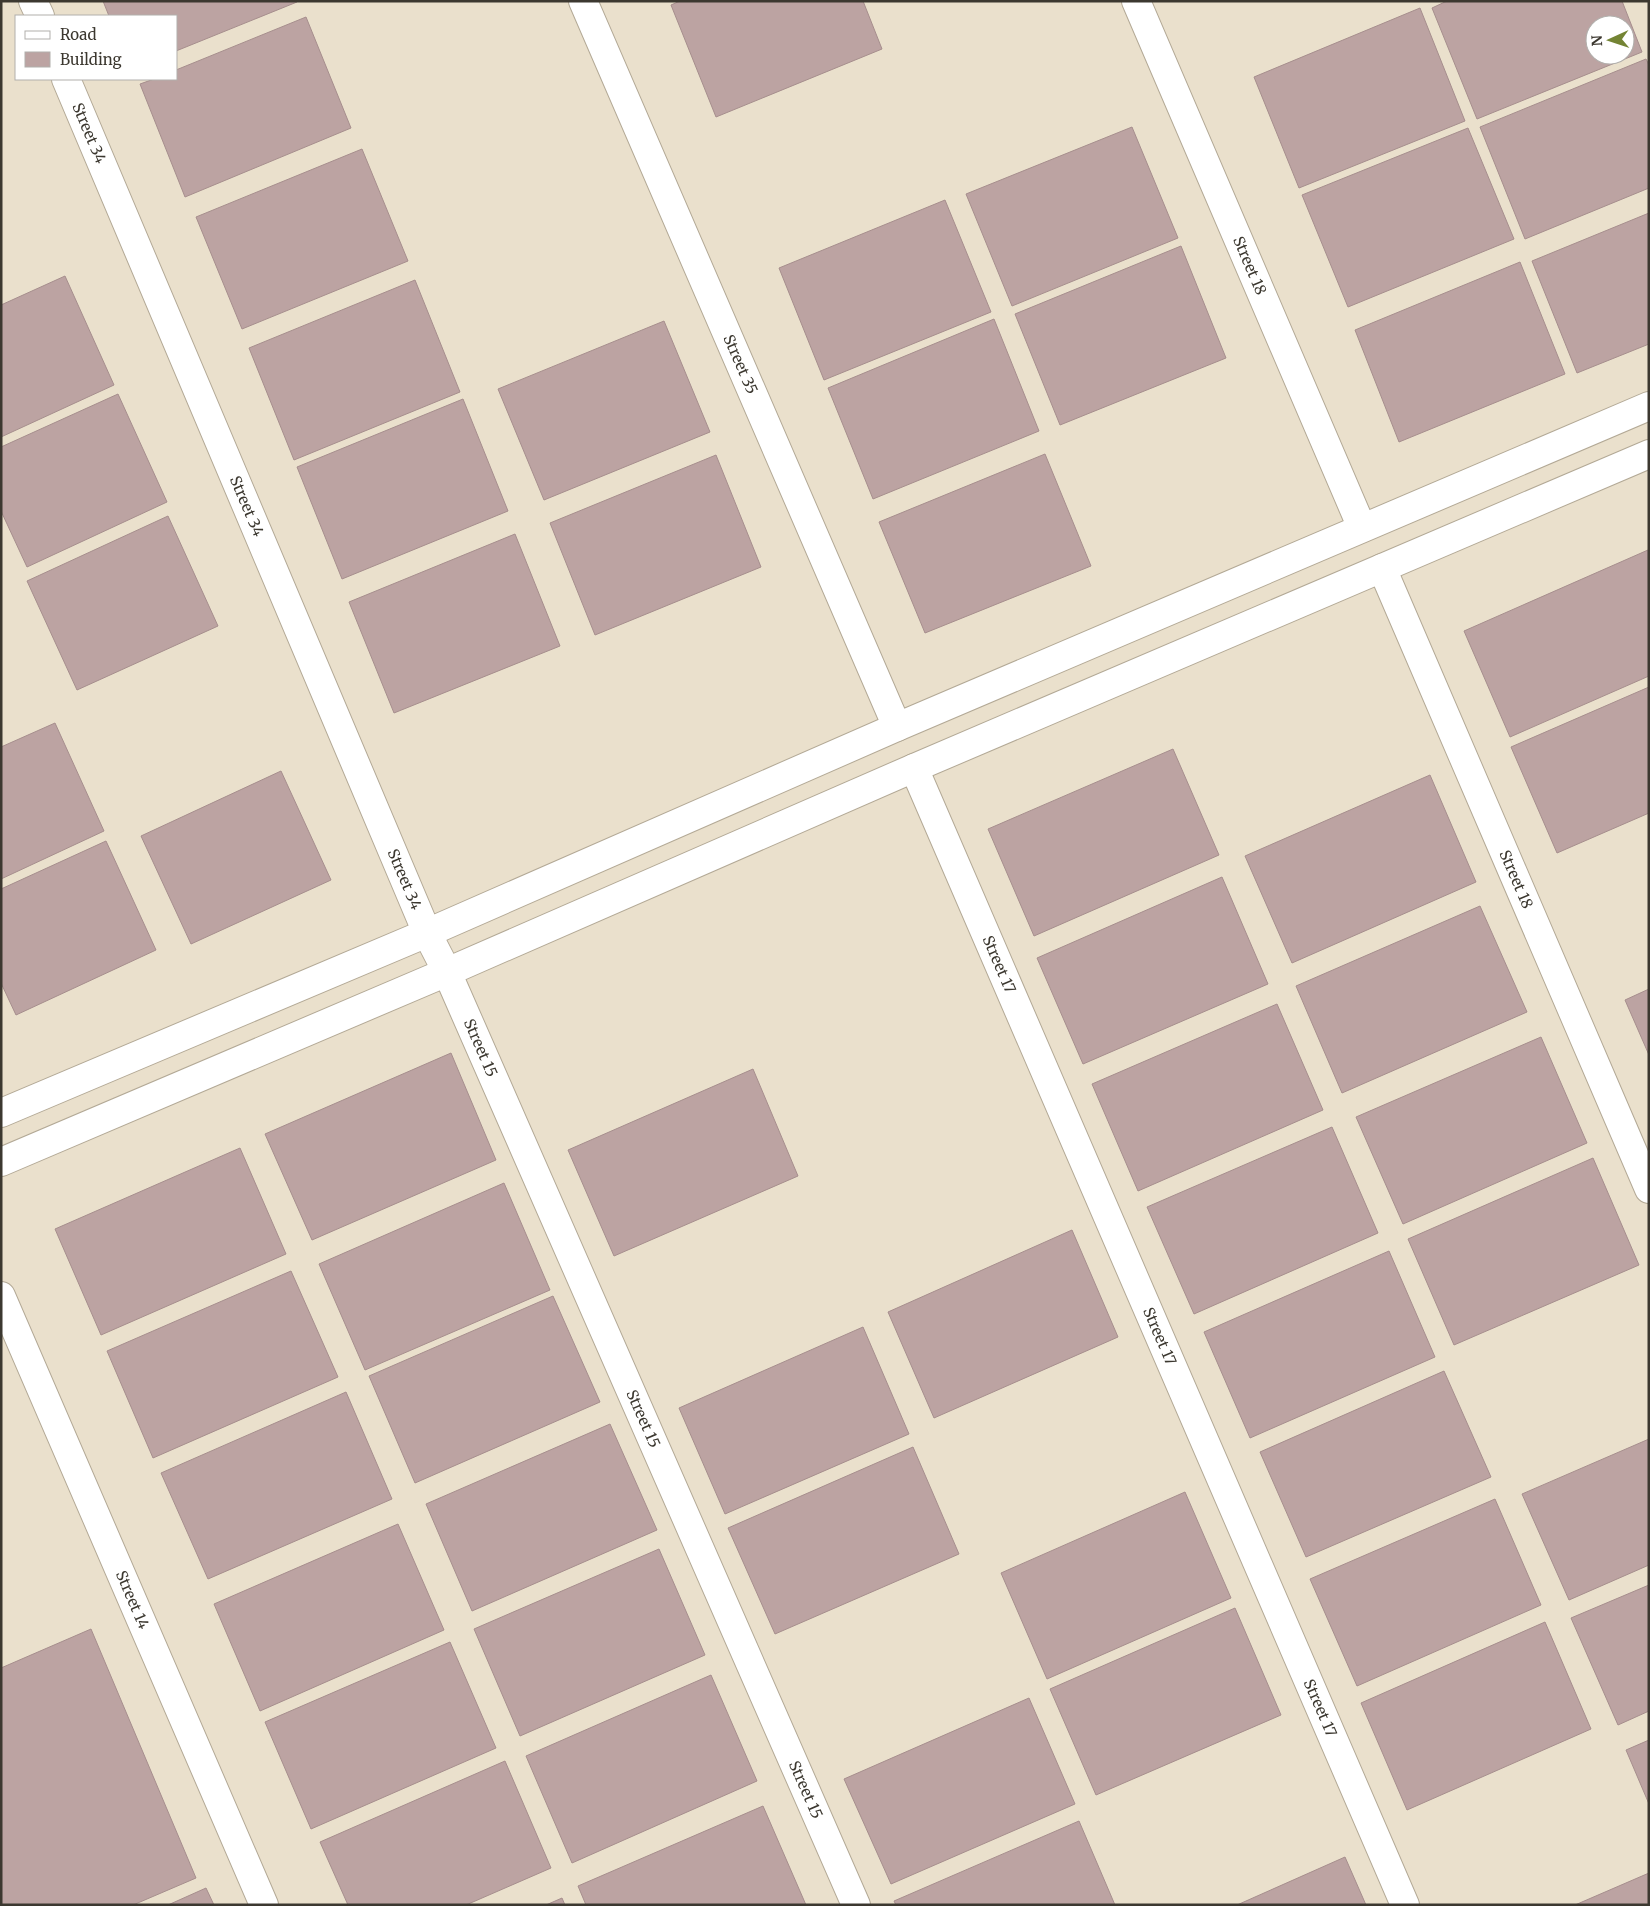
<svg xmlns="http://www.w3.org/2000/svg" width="1650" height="1906" viewBox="0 0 1650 1906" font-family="Merriweather,serif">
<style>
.building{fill:#bca3a2;stroke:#a68e8d;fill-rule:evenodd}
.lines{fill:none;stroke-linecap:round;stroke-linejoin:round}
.street-casing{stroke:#b3a996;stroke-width:30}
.secondary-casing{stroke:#b3a996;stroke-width:30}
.street{stroke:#fff;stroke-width:28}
.secondary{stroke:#fff;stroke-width:28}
.labels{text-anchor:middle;stroke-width:5;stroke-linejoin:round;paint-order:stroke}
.street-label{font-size:15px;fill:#3c3830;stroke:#fff}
</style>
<rect width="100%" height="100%" fill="#eae0cc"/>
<path class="building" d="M103 1H297V2L176 51V16H109Z
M680 1H863L882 49 716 117 671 5Z
M1447 1H1622L1642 52 1477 119 1432 8ZM1595 25H1625V55H1595Z
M1420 8 1465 121 1299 188 1254 77Z
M306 17 351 128 185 197 140 84 154 79H176V70Z
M1646 59 1649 65V188L1525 239 1480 127Z
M1132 127 1178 238 1012 306 966 194Z
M1468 128 1514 239 1348 307 1302 195Z
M362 149 408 261 242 329 196 217Z
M945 200 991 312 824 380 779 268Z
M1649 213V344L1577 373 1532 261Z
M1181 246 1226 358 1060 425 1015 314Z
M1520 262 1565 374 1399 442 1355 330Z
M65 276 114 385 1 437V305Z
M415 280 460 392 294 460 249 348Z
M994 319 1039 431 873 499 828 388Z
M664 321 710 432 544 500 498 389Z
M118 394 167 502 27 567 1 511V447Z
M463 399 508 511 342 579 297 467Z
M1045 454 1091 566 925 633 879 522Z
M716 455 761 567 595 635 550 523Z
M168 516 218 626 77 690 27 581Z
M515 534 560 646 394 713 349 602Z
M1648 550 1649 676 1510 737 1464 631Z
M1649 687V813L1557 853 1511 747Z
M55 723 104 831 1 879V747Z
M1173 749 1219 855 1034 936 988 829Z
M281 771 331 880 191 944 141 836Z
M1430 775 1476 882 1292 963 1245 856Z
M106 841 156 950 16 1015 1 983V889Z
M1222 877 1268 984 1083 1064 1037 958Z
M1480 906 1527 1012 1342 1093 1296 986Z
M1649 989V1055L1625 1000Z
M1277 1004 1323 1110 1138 1191 1092 1084Z
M1541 1037 1587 1143 1403 1224 1356 1117Z
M451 1053 496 1160 312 1240 265 1134Z
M753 1069 798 1176 614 1256 568 1150Z
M1332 1127 1378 1233 1194 1314 1147 1207Z
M240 1148 286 1254 101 1335 55 1229Z
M1593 1158 1639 1265 1454 1345 1408 1239Z
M504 1183 550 1290 365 1370 319 1264Z
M1072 1230 1118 1337 934 1418 888 1312Z
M1389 1251 1435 1357 1250 1438 1204 1332Z
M291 1271 338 1377 153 1458 107 1351Z
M553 1296 600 1402 415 1483 369 1376Z
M863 1327 909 1434 725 1514 679 1408Z
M1444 1371 1491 1477 1306 1557 1260 1452Z
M346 1392 392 1499 208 1579 161 1473Z
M610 1424 657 1530 472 1611 426 1504Z
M1649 1439V1565L1569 1600 1522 1494Z
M913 1447 959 1554 775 1634 728 1528Z
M1185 1492 1231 1598 1047 1679 1001 1573Z
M1495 1499 1541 1605 1357 1686 1310 1579Z
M398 1524 444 1630 260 1711 214 1604Z
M659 1549 705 1655 520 1736 474 1629Z
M1649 1585V1711L1618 1725 1571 1618Z
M1235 1608 1281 1715 1096 1795 1050 1689Z
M1545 1622 1591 1729 1407 1810 1361 1703Z
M91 1629 196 1878 133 1905H1V1668Z
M450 1642 496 1748 311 1829 265 1722Z
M711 1675 757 1781 572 1863 526 1756Z
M1029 1698 1075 1804 891 1884 844 1779Z
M1649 1740V1804L1626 1750Z
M505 1761 551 1868 466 1905H348L320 1842Z
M763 1806 806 1905H586L578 1886Z
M1079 1821 1115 1905H896L894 1901Z
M1345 1857 1366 1905H1237Z
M1649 1873V1905H1575Z
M206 1888 214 1905H168Z
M562 1898 565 1905H546Z"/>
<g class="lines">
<defs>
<g id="street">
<path d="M33 1 40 16"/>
<path id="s1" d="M583 1 897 727"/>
<path id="s2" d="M1136 1 1362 528"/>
<path id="s3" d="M66 79 427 933 447 972 856 1905"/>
<path id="s4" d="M1382 568 1649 1189"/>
<path id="s5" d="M914 768 1405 1905"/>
<path id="s6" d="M1 1296 264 1905"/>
</g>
<path id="secondary" d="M1 1113 427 933 897 727 1649 406
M1 1162 447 972 914 768 1649 454"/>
</defs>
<use href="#street" class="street-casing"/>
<use href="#secondary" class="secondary-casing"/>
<use href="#street" class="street"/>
<use href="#secondary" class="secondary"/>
</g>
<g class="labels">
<g class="street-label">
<text dy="5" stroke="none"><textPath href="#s3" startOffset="59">Street 34</textPath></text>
<text dy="5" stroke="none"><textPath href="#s2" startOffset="288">Street 18</textPath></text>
<text dy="5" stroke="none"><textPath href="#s1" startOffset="396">Street 35</textPath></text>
<text dy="5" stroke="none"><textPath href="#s3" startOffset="464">Street 34</textPath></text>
<text dy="5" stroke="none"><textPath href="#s3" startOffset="869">Street 34</textPath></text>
<text dy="5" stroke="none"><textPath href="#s4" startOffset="339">Street 18</textPath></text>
<text dy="5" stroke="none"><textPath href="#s5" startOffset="214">Street 17</textPath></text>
<text dy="5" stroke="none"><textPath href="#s3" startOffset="1054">Street 15</textPath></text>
<text dy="5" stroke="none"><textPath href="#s5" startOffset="619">Street 17</textPath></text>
<text dy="5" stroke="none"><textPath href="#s3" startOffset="1459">Street 15</textPath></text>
<text dy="5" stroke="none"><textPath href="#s6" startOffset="331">Street 14</textPath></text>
<text dy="5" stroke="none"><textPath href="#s5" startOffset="1024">Street 17</textPath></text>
<text dy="5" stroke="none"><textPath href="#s3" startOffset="1864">Street 15</textPath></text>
</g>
</g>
<rect width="1650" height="1906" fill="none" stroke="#3c3830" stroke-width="5"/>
<rect x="15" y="15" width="162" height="65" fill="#ffffff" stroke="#b1afac"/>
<rect x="25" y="31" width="25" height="8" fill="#ffffff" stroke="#b1afac"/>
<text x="60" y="40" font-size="15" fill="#3c3830">Road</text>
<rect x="25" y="52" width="25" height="15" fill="#bca3a2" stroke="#b1afac"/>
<text x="60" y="65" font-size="15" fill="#3c3830">Building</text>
<g transform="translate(1610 40) rotate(267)"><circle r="24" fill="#ffffff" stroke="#b1afac"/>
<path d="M0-4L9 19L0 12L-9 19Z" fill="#748434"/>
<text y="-8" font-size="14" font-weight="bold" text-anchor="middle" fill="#3c3830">N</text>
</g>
</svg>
